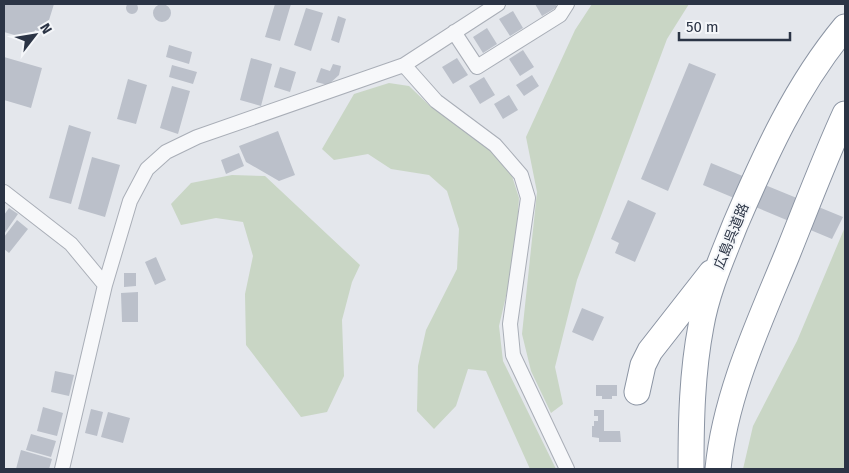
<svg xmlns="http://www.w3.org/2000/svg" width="849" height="473" viewBox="0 0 849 473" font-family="'Fira Sans','Noto Sans JP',sans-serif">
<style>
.green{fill:#c9d6c5}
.building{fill:#bbc0ca}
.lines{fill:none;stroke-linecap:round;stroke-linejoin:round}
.minor-casing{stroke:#a9aeb7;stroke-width:16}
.motorway-casing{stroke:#8b94a3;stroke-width:27}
.minor{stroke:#f7f8fa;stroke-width:14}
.motorway{stroke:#fff;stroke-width:25}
.labels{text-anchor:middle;stroke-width:4;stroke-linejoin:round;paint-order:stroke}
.street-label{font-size:14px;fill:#2b3445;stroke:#f4f6f9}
</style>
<rect width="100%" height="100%" fill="#e4e7ec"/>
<path class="green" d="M592 4H689L667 39 577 280 555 367 563 404 551 413 531 371 522 334 537 192 526 137 575 30Z
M389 83 409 86 430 106 490 150 512 176 519 198 515 258 499 326 503 361 556 469H530L486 371 468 369 456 406 434 429 417 411 418 366 426 330 457 269 459 229 447 191 429 175 391 169 368 154 334 160 322 149 354 94Z
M232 175 265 176 360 265 352 282 342 320 344 376 327 412 301 417 246 345 245 294 253 256 243 222 216 218 181 225 171 204 191 183Z
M845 227V469H743L753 426 797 341Z"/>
<path class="building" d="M126 8a6 6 0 1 1 12 0a6 6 0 1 1-12 0Z
M153 13a9 9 0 1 1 18 0a9 9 0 1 1-18 0Z
M4 4H54L45 33 35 30 32 40 4 32Z
M275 4H291L280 41 265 37Z
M535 4H555L557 7 542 16Z
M306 8 323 13 311 51 294 45Z
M513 11 523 28 510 36 499 19Z
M338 16 346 19 339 43 331 40Z
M487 28 497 44 483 53 473 37Z
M169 45 192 52 189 64 166 57Z
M523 50 534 67 520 76 509 59Z
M4 57 42 68 31 108 4 100Z
M251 58 272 64 261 106 240 100Z
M457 58 468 75 453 84 442 67Z
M689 63 716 74 668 191 641 179Z
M333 64 341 66 339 75 328 85 316 82 321 68 330 71Z
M172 65 197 72 193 84 169 77Z
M280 67 296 72 290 92 274 87Z
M532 75 539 86 524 96 516 85Z
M484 77 495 95 480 104 469 86Z
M128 79 147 85 136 124 117 119Z
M172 86 190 91 178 134 160 128Z
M509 95 518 110 503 119 494 104Z
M69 125 91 132 71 204 49 198Z
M278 131 295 175 279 181 246 162 239 146Z
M239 153 244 166 226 174 221 160Z
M92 157 120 165 105 217 78 209Z
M711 163 843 217 832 239 703 185Z
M628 200 656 213 635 262 615 253 619 243 611 239Z
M9 208 18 214 4 234V215Z
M17 220 28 229 9 253 4 249V237Z
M156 257 166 280 155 285 145 262Z
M124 273H136V286L124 287Z
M138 292V322H122L121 293Z
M582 308 604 317 593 341 572 332Z
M55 371 74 375 69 396 51 392Z
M596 385H617V396H612V399H602V396H596Z
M43 407 63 413 57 436 37 431Z
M91 409 103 412 97 436 85 433Z
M594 410H604V431H620L621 442H599V438L592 437V426H594V421H598V416H594Z
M108 412 130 418 123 443 101 437Z
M31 434 56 441 51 457 26 450Z
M21 450 52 459 49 469H16Z"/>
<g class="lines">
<defs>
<path id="minor" d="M454 32 477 67 560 15 567 4
M404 65 436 101 495 145 521 175 528 198 510 324 513 355 567 469
M4 192 71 244 105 285
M62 469 105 285 130 201 147 169 166 152 197 137 404 65 498 4"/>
<path id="motorway" d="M637 392 643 365 650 351 711 273
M691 469C691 421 692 373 701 326 707 291 722 258 735 225 765 155 796 86 845 27
M718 469C725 395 759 323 787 255 806 208 824 160 845 114"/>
</defs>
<use href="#minor" class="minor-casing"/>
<use href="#motorway" class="motorway-casing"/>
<use href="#minor" class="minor"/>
<use href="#motorway" class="motorway"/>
</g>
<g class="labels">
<g class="street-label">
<text transform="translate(731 236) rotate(-68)" y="5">広島呉道路</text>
</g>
</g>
<rect width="849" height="473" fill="none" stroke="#2b3445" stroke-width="10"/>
<g transform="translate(35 35) rotate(59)" stroke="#f4f6f9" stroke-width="4" paint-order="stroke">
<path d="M0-4L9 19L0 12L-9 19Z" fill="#2b3445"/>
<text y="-8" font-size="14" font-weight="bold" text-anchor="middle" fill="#2b3445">N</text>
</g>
<path d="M679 32v8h111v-8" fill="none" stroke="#2b3445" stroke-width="2.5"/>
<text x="686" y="32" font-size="15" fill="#2b3445" stroke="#f4f6f9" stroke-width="4" paint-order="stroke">50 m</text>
</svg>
